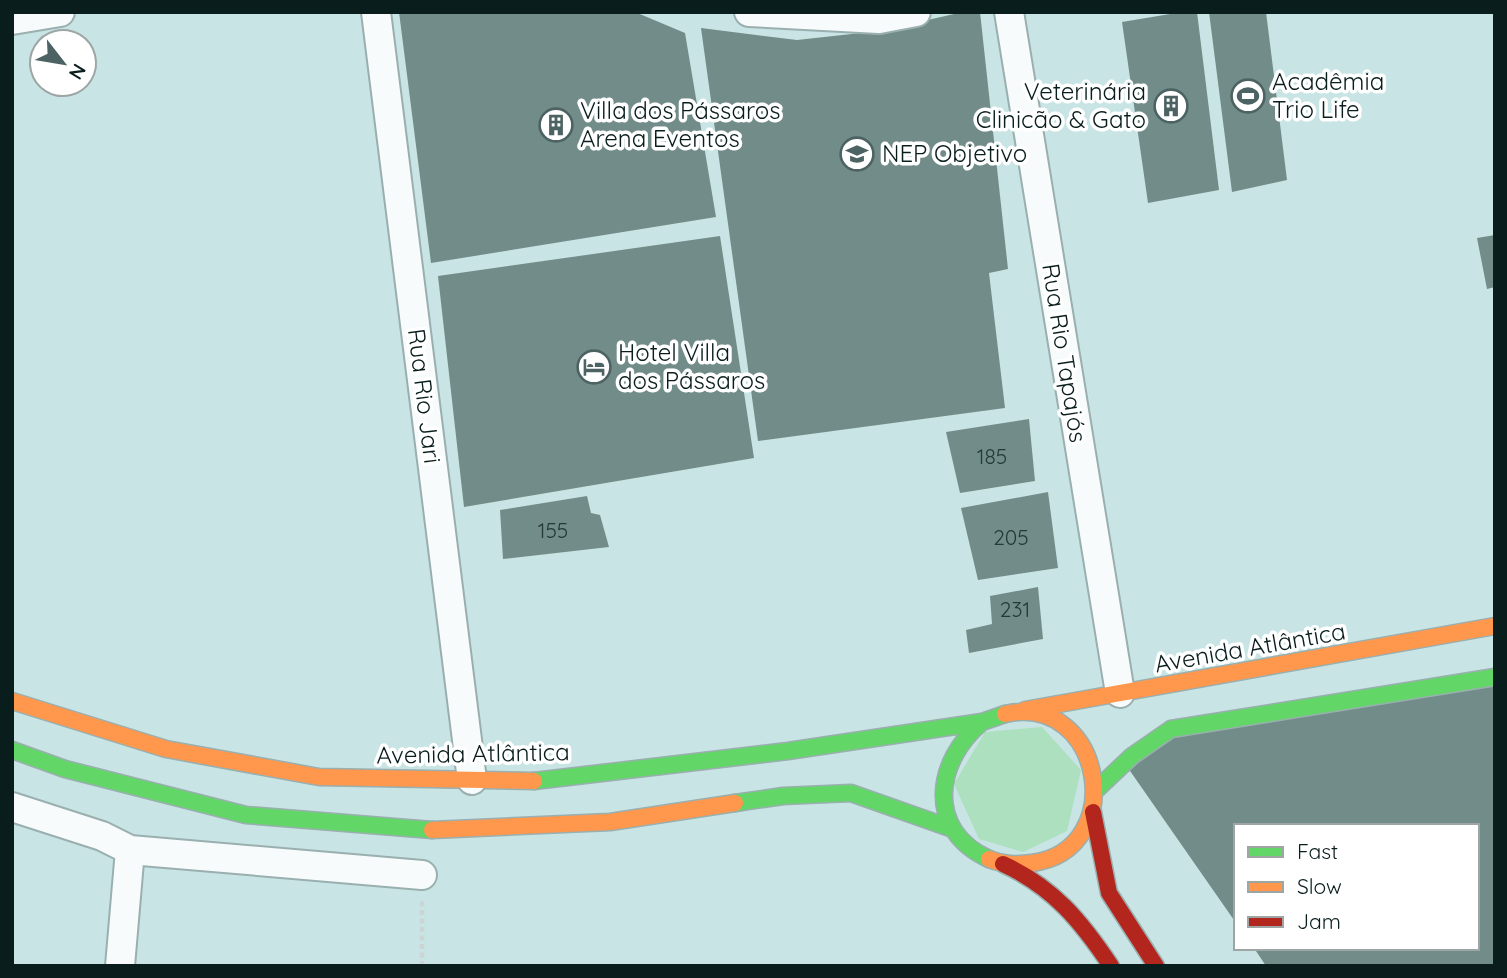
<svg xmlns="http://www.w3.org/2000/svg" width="1507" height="978" viewBox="0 0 1507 978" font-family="Quicksand,sans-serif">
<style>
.green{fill:#ace0be}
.building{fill:#728c89}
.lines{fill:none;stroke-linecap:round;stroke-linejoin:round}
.street-casing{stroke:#9aafaf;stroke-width:32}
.fast-casing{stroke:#9aafaf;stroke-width:19}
.slow-casing{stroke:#9aafaf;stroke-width:19}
.jam-casing{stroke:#9aafaf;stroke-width:19}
.path{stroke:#ccd4d4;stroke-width:4.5;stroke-dasharray:5 3.5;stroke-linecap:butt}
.street{stroke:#f7fbfb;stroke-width:28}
.fast{stroke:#63d668;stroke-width:16}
.slow{stroke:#ff974d;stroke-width:16}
.jam{stroke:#b3261e;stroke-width:16}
.labels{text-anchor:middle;stroke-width:7;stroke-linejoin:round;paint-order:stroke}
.number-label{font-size:21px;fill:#243938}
.poi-label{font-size:24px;fill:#0a1d1d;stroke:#fff;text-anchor:start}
.street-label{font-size:24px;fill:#0a1d1d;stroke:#fff}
</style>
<rect width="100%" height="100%" fill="#c9e4e4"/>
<path class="green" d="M1042 727 1081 770 1067 831 1023 852 979 839 954 784 985 732Z"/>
<path class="building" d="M399 12H635L685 33 716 217 431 263Z
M963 12H980L1008 269 989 273 1005 408 758 441 701 28 797 40 879 31Z
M1182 12H1197L1219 190 1148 203 1122 22Z
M1209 12H1266L1287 180 1232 192Z
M1495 235V287L1487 289 1477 238Z
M720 236 754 458 464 507 438 276Z
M1029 419 1035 481 960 493 946 432Z
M1048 492 1058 568 978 580 961 508Z
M587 496 591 513 600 515 609 547 503 559 500 510Z
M1038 587 1043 639 969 653 966 630 992 624 990 596Z
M1495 686V966H1266L1254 948H1477V826H1236V923L1128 768 1173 736Z"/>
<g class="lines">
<defs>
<path id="street" d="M376 12 472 780
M749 12 879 19 916 12
M1009 12 1120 693
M12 20 60 12
M12 807 102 836 130 850 422 875
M120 966 130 850"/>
<path id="fast" d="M982 722C935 761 925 830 989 859
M12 750 65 769 246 815 432 830
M534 781 788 751 982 722 1005 714
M1096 790 1132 756 1171 729 1495 677
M735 803 783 796 851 793 953 829"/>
<path id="slow" d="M12 701 166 749 319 777 534 781
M1025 710 1495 626
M432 830 610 822 735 803
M989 859C1004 865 1016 865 1032 863 1130 850 1104 692 1005 714"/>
<path id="jam" d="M1093 812 1109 893 1156 966
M1003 864C1053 887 1081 921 1111 966"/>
</defs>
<use href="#street" class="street-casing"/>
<use href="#fast" class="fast-casing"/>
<use href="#slow" class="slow-casing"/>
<use href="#jam" class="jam-casing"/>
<path class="path" d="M422 966V901"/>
<use href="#street" class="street"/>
<use href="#fast" class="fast"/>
<use href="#slow" class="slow"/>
<use href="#jam" class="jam"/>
</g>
<defs>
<symbol id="stadium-ring" viewBox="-11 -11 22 22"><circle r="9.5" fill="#fff" stroke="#4d6363" stroke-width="1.5"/><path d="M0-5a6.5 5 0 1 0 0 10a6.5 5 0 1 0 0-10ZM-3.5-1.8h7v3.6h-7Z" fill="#4d6363"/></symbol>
<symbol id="building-ring" viewBox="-11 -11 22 22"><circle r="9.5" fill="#fff" stroke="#4d6363" stroke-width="1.5"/><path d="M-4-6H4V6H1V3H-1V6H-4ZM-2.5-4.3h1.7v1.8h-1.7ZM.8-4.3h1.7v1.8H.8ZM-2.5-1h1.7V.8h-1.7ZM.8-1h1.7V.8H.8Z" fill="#4d6363"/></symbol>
<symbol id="school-ring" viewBox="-11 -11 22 22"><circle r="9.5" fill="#fff" stroke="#4d6363" stroke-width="1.5"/><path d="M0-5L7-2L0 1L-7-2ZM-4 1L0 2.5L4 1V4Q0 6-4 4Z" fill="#4d6363"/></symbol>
<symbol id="hotel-ring" viewBox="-11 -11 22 22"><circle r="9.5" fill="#fff" stroke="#4d6363" stroke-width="1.5"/><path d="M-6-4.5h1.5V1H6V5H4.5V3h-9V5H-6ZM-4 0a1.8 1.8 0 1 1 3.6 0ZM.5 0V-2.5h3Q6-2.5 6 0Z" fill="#4d6363"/></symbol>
</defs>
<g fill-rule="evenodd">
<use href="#stadium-ring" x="1229" y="77" width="38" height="38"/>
<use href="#building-ring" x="1152" y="87" width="38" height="38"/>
<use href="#building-ring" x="537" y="106" width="38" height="38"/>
<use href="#school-ring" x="838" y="135" width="38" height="38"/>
<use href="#hotel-ring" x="575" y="348" width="38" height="38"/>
</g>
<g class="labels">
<g class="number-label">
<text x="992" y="464">185</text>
<text x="553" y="538">155</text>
<text x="1011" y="545">205</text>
<text x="1015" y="617">231</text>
</g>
<g class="poi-label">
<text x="1272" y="90">Acadêmia<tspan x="1272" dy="28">Trio Life</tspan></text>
<text x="1146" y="100" text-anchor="end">Veterinária<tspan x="1146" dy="28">Clinicão &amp; Gato</tspan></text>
<text x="580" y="119">Villa dos Pássaros<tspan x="580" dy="28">Arena Eventos</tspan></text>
<text x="882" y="162">NEP Objetivo</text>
<text x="618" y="361">Hotel Villa<tspan x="618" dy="28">dos Pássaros</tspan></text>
</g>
<g class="street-label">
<text transform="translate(1064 353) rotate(81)" y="8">Rua Rio Tapajós</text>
<text transform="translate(424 396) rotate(83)" y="8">Rua Rio Jari</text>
<text transform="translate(1250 648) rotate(-10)" y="8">Avenida Atlântica</text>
<text transform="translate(473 754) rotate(-1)" y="8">Avenida Atlântica</text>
</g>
</g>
<rect width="1507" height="978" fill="none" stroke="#0a1d1d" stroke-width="28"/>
<rect x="1234" y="824" width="245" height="126" fill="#ffffff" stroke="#9da5a5" stroke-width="2"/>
<rect x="1248" y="847" width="35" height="10" fill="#63d668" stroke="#9da5a5" stroke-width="2"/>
<text x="1297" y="859" font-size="21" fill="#0a1d1d">Fast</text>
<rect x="1248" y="882" width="35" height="10" fill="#ff974d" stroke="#9da5a5" stroke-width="2"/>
<text x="1297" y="894" font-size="21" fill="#0a1d1d">Slow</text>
<rect x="1248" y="917" width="35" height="10" fill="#b3261e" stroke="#9da5a5" stroke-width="2"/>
<text x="1297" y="929" font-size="21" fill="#0a1d1d">Jam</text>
<g transform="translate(63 63) rotate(121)"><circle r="33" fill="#ffffff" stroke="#9da5a5" stroke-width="2"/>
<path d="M0-5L12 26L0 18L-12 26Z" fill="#4d6363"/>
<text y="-10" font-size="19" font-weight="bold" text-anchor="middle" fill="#0a1d1d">N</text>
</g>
</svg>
